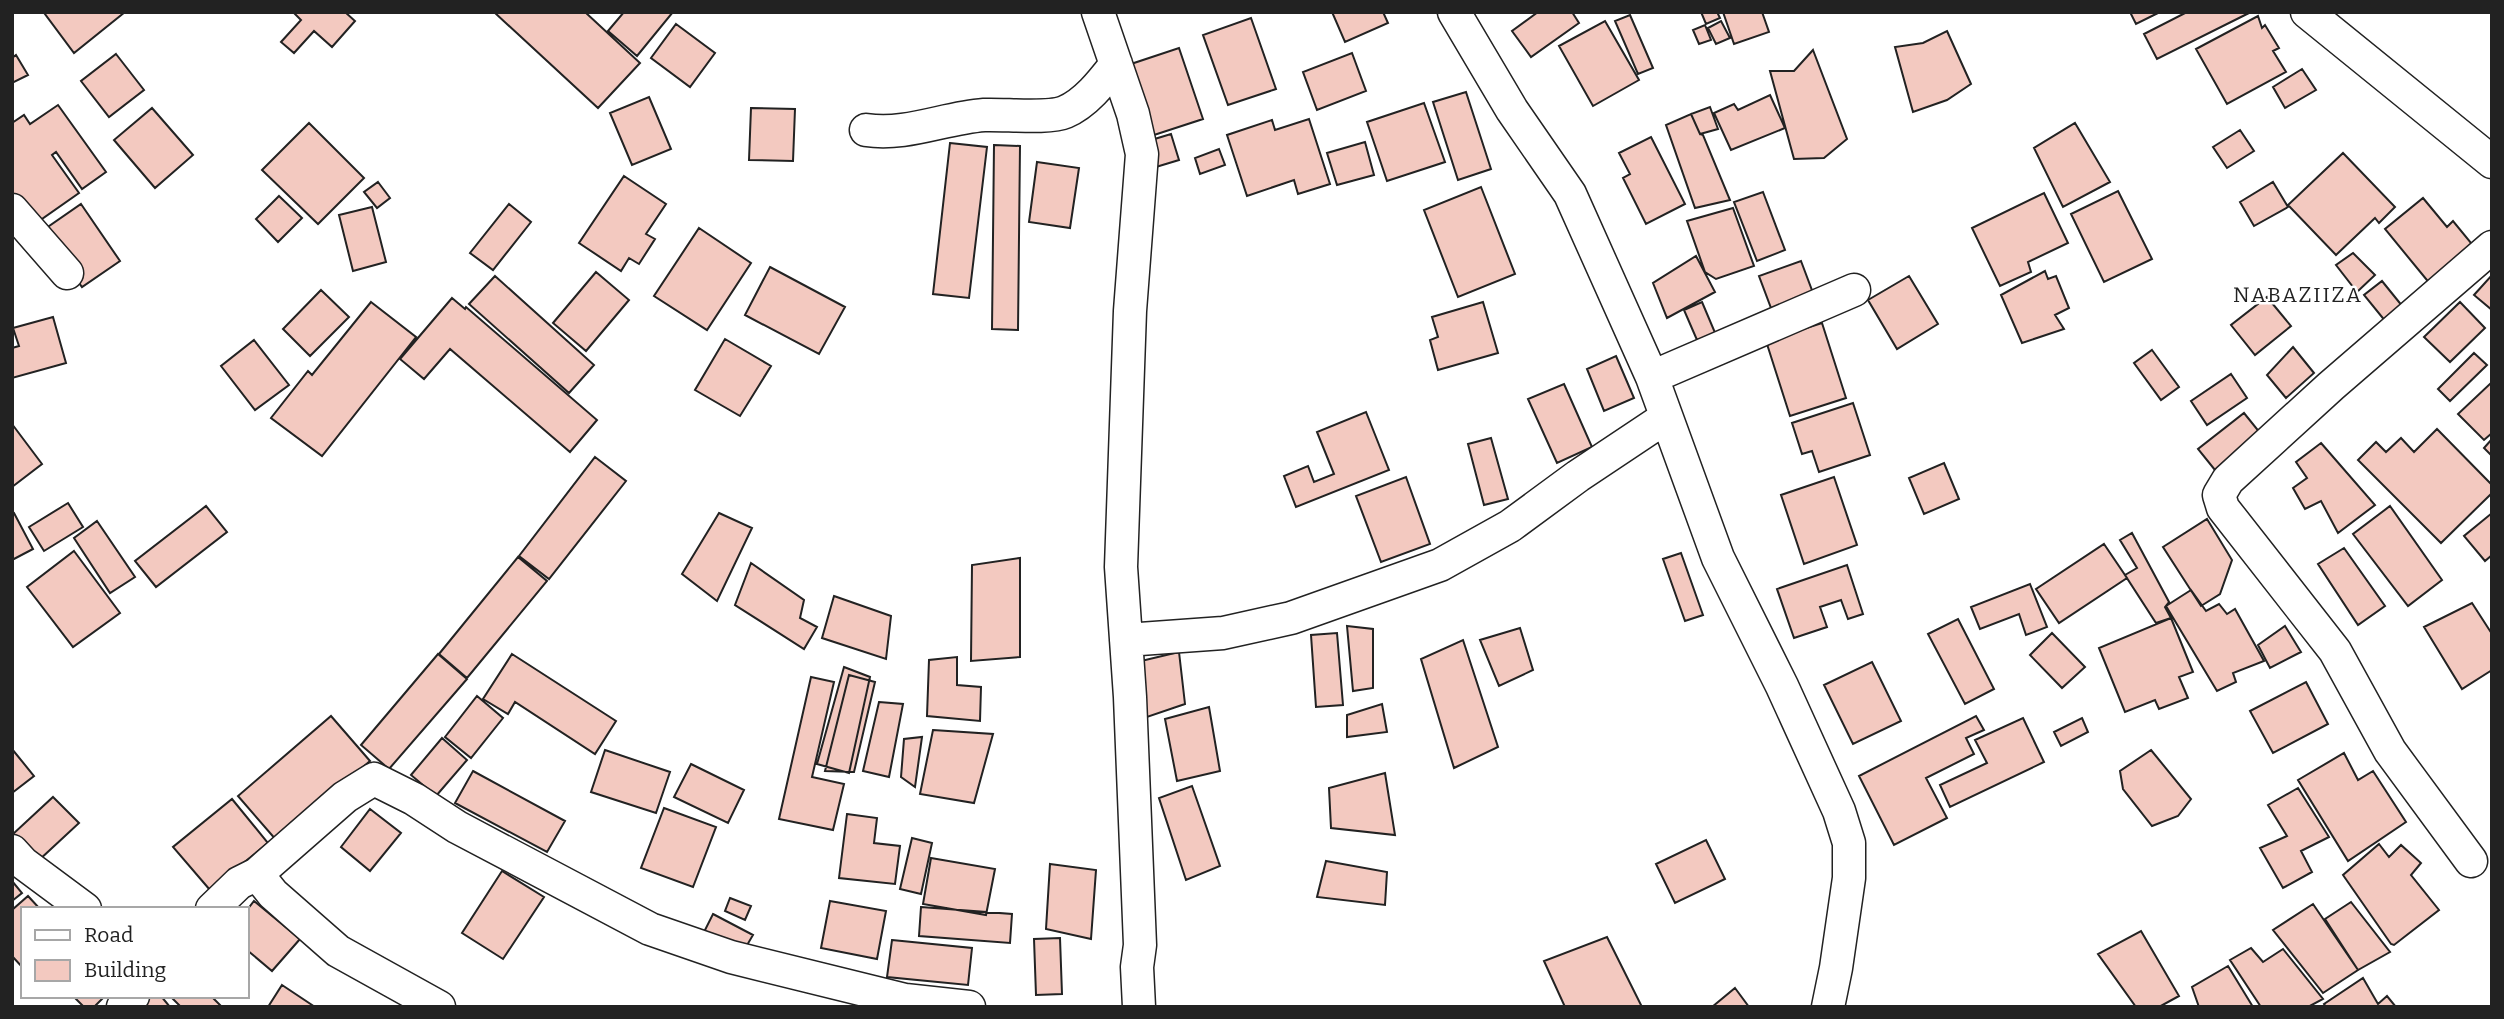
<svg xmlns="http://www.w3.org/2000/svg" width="2504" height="1019" viewBox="0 0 2504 1019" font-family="Bitter,serif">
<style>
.building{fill:#f3c9c0;stroke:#222;stroke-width:2}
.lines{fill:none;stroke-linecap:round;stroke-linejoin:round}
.minor-casing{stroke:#222;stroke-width:35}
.minor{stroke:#fff;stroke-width:32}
.labels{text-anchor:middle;stroke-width:5;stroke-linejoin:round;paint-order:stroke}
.quarter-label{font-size:21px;letter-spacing:2px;fill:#222;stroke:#fff}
</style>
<rect width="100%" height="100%" fill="#fff"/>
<path class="building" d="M47 12H125L74 53 45 14Z
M293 12H345L355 21 332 47 314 31 294 53 281 42 301 20Z
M494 12H585L640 63 598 108Z
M624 12H673L637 56 608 31Z
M1332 12H1383L1388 23 1345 42Z
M1538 12H1572L1579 23 1531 57 1512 31Z
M1701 12H1717L1720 18 1706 24Z
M1723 12H1762L1769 32 1734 44Z
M2130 12H2160L2136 24Z
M2187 12H2251L2157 59 2144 34Z
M1630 15 1653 68 1638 74 1615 21Z
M2258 16 2262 28 2265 25 2279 48 2273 51 2286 72 2227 104 2196 49Z
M1251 18 1276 89 1228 105 1203 35Z
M1605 21 1639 80 1593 106 1559 46Z
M1721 21 1730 38 1716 44 1708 28Z
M676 24 715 53 690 87 651 58Z
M1705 25 1711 40 1699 44 1693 30Z
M1947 31 1971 84 1947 100 1913 112 1895 47 1923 43Z
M1179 48 1203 119 1151 136 1128 65Z
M1813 50 1847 139 1824 158 1794 159 1770 71H1794Z
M1352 53 1366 91 1317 110 1303 72Z
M116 54 144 90 109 117 81 81Z
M16 55 28 75 12 83V58Z
M2302 69 2316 90 2285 108 2273 87Z
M1466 92 1491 169 1458 180 1433 102Z
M1770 95 1785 128 1731 150 1714 113 1734 104 1738 110Z
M649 97 671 149 632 165 610 113Z
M1424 103 1445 162 1387 181 1367 122Z
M58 105 106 172 82 189 56 152 52 155 79 193 29 228 12 203V123L24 115 30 124Z
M1710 107 1718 129 1700 134 1691 114Z
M152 108 193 155 155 188 114 140Z
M751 108 795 109 793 161 749 160Z
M1691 114 1700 134 1703 135 1730 200 1695 208 1666 125Z
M1309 119 1330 184 1298 194 1294 180 1247 196 1227 135 1272 120 1275 130Z
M309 123 364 178 318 224 262 170Z
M2075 123 2110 182 2063 207 2034 148Z
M2240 130 2254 151 2227 168 2213 147Z
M1171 134 1179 160 1156 167 1148 141Z
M1651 137 1685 204 1646 224 1623 178 1630 174 1619 153Z
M1365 142 1374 175 1337 185 1327 153Z
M950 143 987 147 969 298 933 294Z
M994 145 1020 146 1018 330 992 329Z
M1219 149 1225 165 1200 174 1195 158Z
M2343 153 2395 207 2379 223 2375 218 2336 255 2288 205Z
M1037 162 1079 168 1070 228 1029 222Z
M624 176 666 204 646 234 655 239 639 264 629 258 621 271 579 243Z
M378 182 390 198 377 208 364 192Z
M2273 182 2288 207 2254 226 2240 202Z
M1481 187 1515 274 1458 297 1424 210Z
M2118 191 2152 259 2104 282 2071 214Z
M1763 192 1785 250 1757 261 1734 202Z
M2044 193 2068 243 2028 262 2031 272 2000 286 1972 228Z
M279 196 302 218 278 242 256 219Z
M2423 198 2447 227 2453 221 2476 249 2431 285 2385 229Z
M81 204 120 261 82 287 42 231Z
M509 204 531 222 493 270 470 253Z
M372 207 386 262 353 271 339 215Z
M1733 208 1754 266 1716 279 1705 272 1687 221Z
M699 228 751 263 707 330 654 296Z
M2353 253 2375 275 2357 292 2336 265Z
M1696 256 1715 292 1667 318 1653 283Z
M1801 261 1816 301 1774 316 1759 276Z
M770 267 845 307 819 354 745 315Z
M2045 271 2048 279 2056 276 2069 308 2055 315 2064 329 2022 343 2001 295Z
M596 272 629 300 586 351 553 323Z
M2492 275V310L2474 295Z
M495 276 594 365 569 393 469 304Z
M1909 276 1938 324 1897 349 1868 300Z
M2382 281 2403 307 2386 322 2364 295Z
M321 290 349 317 310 356 283 329Z
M2267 297 2291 326 2255 355 2231 325Z
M452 298 465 309 466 307 597 420 570 452 450 349 424 379 400 359Z
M371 302 416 337 322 456 271 418 308 371 312 375Z
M1483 302 1498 353 1438 370 1430 340 1438 337 1432 317Z
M1702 302 1716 335 1697 340 1684 310Z
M2460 302 2485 328 2450 362 2424 337Z
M53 317 66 363 12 378V348L19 346 13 328Z
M1822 323 1846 398 1790 416 1766 341Z
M725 339 771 366 740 416 695 390Z
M254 340 289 385 255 410 221 366Z
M2293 347 2314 373 2286 398 2267 375Z
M2152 350 2179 387 2161 400 2134 363Z
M2474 353 2487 365 2450 401 2438 389Z
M1616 356 1634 398 1604 411 1587 369Z
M2231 374 2247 398 2207 425 2191 401Z
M2492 382V433L2484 440 2458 414Z
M1564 384 1592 447 1557 463 1528 399Z
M1853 403 1870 455 1819 472 1812 451 1802 454 1792 423Z
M1366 412 1389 470 1296 507 1284 476 1308 466 1314 482 1334 474 1317 432Z
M2244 413 2265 439 2219 475 2198 449Z
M12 424 42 464 12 487Z
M2437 429 2492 485V493L2441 543 2358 460 2376 442 2386 452 2401 438 2414 452Z
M1491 438 1508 499 1484 505 1468 444Z
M2492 439V456L2484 448Z
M2321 443 2375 505 2338 533 2321 501 2305 509 2293 488 2307 478 2296 462Z
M595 457 626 481 549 579 519 556Z
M1944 463 1959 499 1924 514 1909 478Z
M1406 477 1430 544 1381 562 1356 496Z
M1834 477 1857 545 1804 564 1781 495Z
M68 503 83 527 44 551 29 527Z
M206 506 227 532 156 587 135 561Z
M2390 506 2442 580 2408 606 2353 534Z
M14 513 33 549 12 560V514Z
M719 513 752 528 717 601 682 574Z
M2492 513V555L2485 561 2464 536Z
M2207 519 2232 560 2220 594 2201 606 2163 547Z
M97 521 135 577 110 593 74 538Z
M2132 533 2169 602 2165 607 2171 618 2156 623 2125 575 2137 568 2120 540Z
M2104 544 2127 578 2059 623 2036 589Z
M2344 548 2385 606 2358 625 2318 564Z
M74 551 120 613 73 647 27 587Z
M1681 553 1703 615 1685 621 1663 559Z
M518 557 547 581 467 678 439 654Z
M1020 558V657L971 661 972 565Z
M751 563 804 600 800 618 817 627 804 649 735 605Z
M1847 565 1863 614 1848 619 1841 600 1820 607 1827 627 1794 638 1777 589Z
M2030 584 2047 627 2026 635 2019 614 1980 629 1971 607Z
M2191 590 2206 611 2219 604 2227 614 2235 609 2264 661 2233 673 2236 682 2217 691 2166 606Z
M834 596 891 616 886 659 822 638Z
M2472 603 2492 634V670L2462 689 2424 627Z
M2171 618 2193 672 2179 677 2188 698 2159 709 2155 700 2125 712 2099 648Z
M1958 619 1994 689 1965 704 1928 634Z
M1347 626 1373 629V688L1353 691Z
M2285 626 2301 652 2270 668 2258 645Z
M1520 628 1533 670 1499 686 1480 640Z
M1337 633 1343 705 1316 707 1311 635Z
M2052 633 2085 667 2062 688 2030 655Z
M1463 640 1498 747 1454 768 1421 659Z
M1179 652 1185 704 1147 717 1141 661Z
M438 654 467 679 389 769 361 745Z
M512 654 616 721 595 754 515 702 508 714 483 699Z
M957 657V685L981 687 980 721 927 716 929 660Z
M1872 662 1901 721 1853 744 1824 685Z
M844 667 870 677 849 773 817 764Z
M849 675 875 682 854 772 825 771Z
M811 677 834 682 812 777 844 784 833 830 779 819Z
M2306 682 2328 724 2273 753 2250 711Z
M477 696 503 718 471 758 445 737Z
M879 702 903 704 889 777 863 771Z
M1382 704 1387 732 1347 737V715Z
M1209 707 1220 771 1177 781 1165 719Z
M331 716 370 761 277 841 238 796Z
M1976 716 1984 730 1966 738 1974 754 1926 778 1947 818 1894 845 1859 776Z
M2023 718 2044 762 1950 807 1940 785 1987 763 1975 740Z
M2082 718 2088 732 2061 746 2054 732Z
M933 730 993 734 974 803 920 794Z
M922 737 915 787 901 777 904 739Z
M442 738 467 760 436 796 411 775Z
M12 749 34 776 12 793Z
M605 750 670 772 656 813 591 792Z
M2151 750 2191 799 2178 816 2152 826 2123 789 2120 771Z
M2344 753 2358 780 2373 771 2406 822 2348 861 2298 780Z
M691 764 744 790 728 823 674 797Z
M473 771 565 821 547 852 455 803Z
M1385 773 1395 835 1331 828 1329 788Z
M1192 786 1220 866 1186 880 1159 798Z
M2298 788 2329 837 2301 851 2312 872 2283 888 2260 848 2287 836 2268 805Z
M53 797 79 823 38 861 13 834Z
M232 799 268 843 210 890 173 847Z
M664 808 716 827 693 887 641 868Z
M370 809 401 833 370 871 341 847Z
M847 814 877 818 874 843 900 846 895 884 839 878Z
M912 838 932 843 921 894 900 889Z
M1706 840 1725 879 1675 903 1656 864Z
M2379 844 2389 857 2401 845 2421 863 2411 875 2439 910 2394 945 2391 944 2343 875Z
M931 858 995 869 986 915 923 904Z
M1326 861 1387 872 1385 905 1317 897Z
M1050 864 1096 870 1091 939 1046 929Z
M502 871 544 897 503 959 462 933Z
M12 881 22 893 12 901Z
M28 896 40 909H23V968L12 956V910Z
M730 898 751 906 745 920 725 911Z
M254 901 300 939 272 971 247 950V910Z
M830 901 886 911 877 959 821 948Z
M2351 902 2390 952 2358 970 2325 919Z
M2313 904 2358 970 2323 993 2273 930Z
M921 907 1012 914 1010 943 919 936Z
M713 914 753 935 743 952 704 932Z
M2141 931 2179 996 2159 1007H2136L2098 954Z
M1607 937 1642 1007H1565L1544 961Z
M1060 938 1062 994 1036 995 1034 939Z
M892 940 972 948 968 985 887 977Z
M2251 948 2263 962 2283 949 2323 999 2308 1007H2261L2230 960Z
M2228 966 2253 1007H2199L2192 987Z
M2363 978 2378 1004 2387 996 2396 1007H2326L2324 1004Z
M282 985 315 1007H268Z
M1735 988 1749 1007H1712Z
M73 996H105L94 1007H84Z
M151 996H161L170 1007H138Z
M170 996H211L222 1007H181Z"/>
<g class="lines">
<defs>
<path id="minor" d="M1098 12 1133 114 1142 154 1130 311 1121 567 1130 697 1140 945 1137 967 1139 1007
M1454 12 1512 110 1570 194 1652 377 1718 558 1782 686 1839 811 1849 843V878L1836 968 1828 1007
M2307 12 2492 162
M866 130C907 136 944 118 984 115 1004 114 1049 119 1065 112 1086 103 1102 82 1116 64
M12 210 67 273
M1652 377 1854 290
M1126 640 1223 633 1291 618 1440 565 1510 526 1578 476 1665 418
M12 851 23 863 85 909
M2471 861 2390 751 2335 651 2223 508 2219 495 2228 480 2331 386 2492 247
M257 874 345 797 374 779 414 799 457 827 650 929 731 957 905 1000 969 1007
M212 909 239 883 257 874 273 894 338 951 439 1007
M123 1007 133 996"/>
</defs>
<use href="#minor" class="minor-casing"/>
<use href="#minor" class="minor"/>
</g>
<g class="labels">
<g class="quarter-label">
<text x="2298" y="302">NABAZIIZA</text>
</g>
</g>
<rect width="2504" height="1019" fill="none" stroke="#222222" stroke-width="28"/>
<rect x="21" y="907" width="228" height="91" fill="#ffffff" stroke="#a7a7a7" stroke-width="2"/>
<rect x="35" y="930" width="35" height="10" fill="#ffffff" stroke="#a7a7a7" stroke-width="2"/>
<text x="84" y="942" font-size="21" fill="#222222">Road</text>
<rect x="35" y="960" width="35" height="21" fill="#f3c9c0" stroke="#a7a7a7" stroke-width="2"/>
<text x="84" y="977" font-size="21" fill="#222222">Building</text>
</svg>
